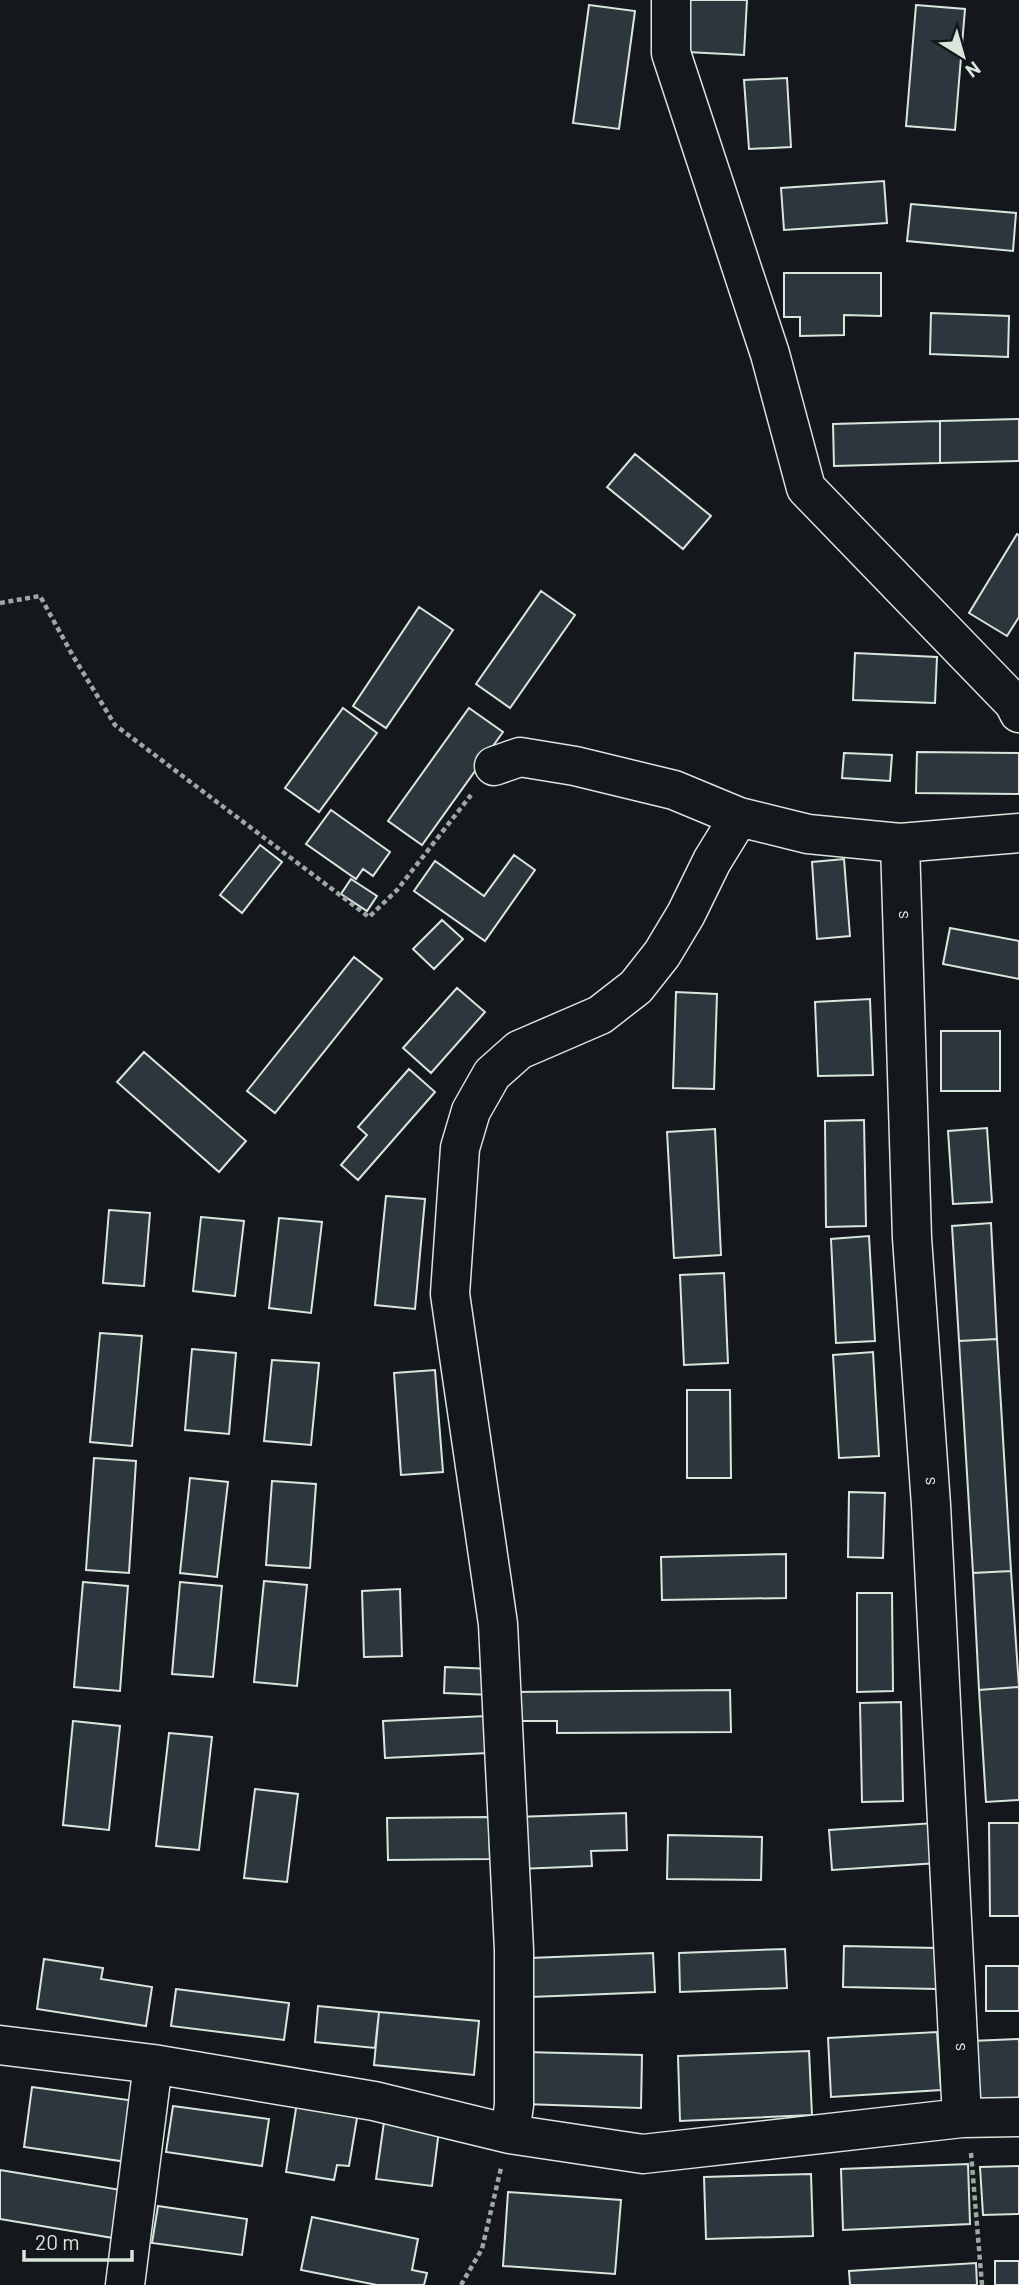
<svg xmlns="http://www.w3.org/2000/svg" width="1019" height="2285" viewBox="0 0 1019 2285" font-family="Barlow,sans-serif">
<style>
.building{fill:#2c363c;stroke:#d8e6dc;stroke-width:2}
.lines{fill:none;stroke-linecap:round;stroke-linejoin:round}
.minor-casing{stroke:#d8e6dc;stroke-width:41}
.path{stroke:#9da8a2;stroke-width:4.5;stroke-dasharray:5 3.5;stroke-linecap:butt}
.minor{stroke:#14181c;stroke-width:38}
.labels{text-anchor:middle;stroke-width:5;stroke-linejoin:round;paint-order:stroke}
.street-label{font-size:18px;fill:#d8e6dc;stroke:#14181c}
</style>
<rect width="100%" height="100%" fill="#14181c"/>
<path class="building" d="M689 0H747L744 55 687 52Z
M589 5 635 11 619 129 573 123Z
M916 5 965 9 955 130 906 126Z
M787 78 791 147 749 149 744 80Z
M884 181 887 223 784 230 781 188Z
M911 204 1016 213 1013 251 907 241Z
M784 273H881V316L844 315V335L800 336V317H784Z
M931 313 1009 316 1008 357 930 354Z
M1019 419V461L940 463V421Z
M940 421V463L834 466 833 424Z
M635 454 711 516 683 549 607 487Z
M1017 534 1019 535V617L1007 636 969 613Z
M541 591 575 615 510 708 476 684Z
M419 607 453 630 386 728 353 706Z
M855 653 937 657 935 703 853 700Z
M343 708 377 733 319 812 285 788Z
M469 708 503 732 422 845 388 821Z
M917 752 1019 753V794L916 793Z
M844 753 892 755 890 781 842 778Z
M331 810 390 852 373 876 363 869 356 879 306 844Z
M260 845 282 862 242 913 220 895Z
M514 855 535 870 485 941 414 891 435 861 484 896Z
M844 859 850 936 817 939 812 862Z
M351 879 377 896 367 911 341 894Z
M442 920 463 939 434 969 413 949Z
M950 928 1019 941V979L943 964Z
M354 957 382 979 275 1113 247 1091Z
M457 988 485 1012 431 1073 403 1048Z
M676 992 717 994 714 1089 673 1088Z
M870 999 873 1075 818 1076 815 1002Z
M941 1031H1000V1091H941Z
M144 1052 246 1141 219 1172 117 1082Z
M409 1069 435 1092 358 1180 341 1165 367 1135 358 1127Z
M864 1120 866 1226 826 1227 825 1121Z
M987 1128 992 1202 953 1204 948 1131Z
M715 1129 721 1255 674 1258 667 1132Z
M386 1196 425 1199 415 1309 375 1305Z
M109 1210 150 1213 144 1286 103 1283Z
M201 1217 244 1221 235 1296 193 1291Z
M279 1218 322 1222 311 1313 269 1308Z
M991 1223 997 1339 959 1341 952 1226Z
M869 1236 875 1341 836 1343 831 1239Z
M724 1273 728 1363 684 1365 680 1275Z
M100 1333 142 1336 132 1446 90 1442Z
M997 1339 1011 1571 973 1573 959 1341Z
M192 1349 236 1353 229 1434 185 1430Z
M873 1352 879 1456 839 1458 833 1355Z
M272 1360 319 1363 311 1445 264 1441Z
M435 1370 443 1472 401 1475 394 1373Z
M687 1390H730L731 1478H687Z
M94 1458 136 1461 129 1573 86 1570Z
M190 1478 228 1482 217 1577 180 1573Z
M272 1481 316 1484 310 1568 266 1565Z
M849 1492 885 1493 883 1558 848 1557Z
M786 1554V1598L662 1600 661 1557Z
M1011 1571 1019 1687 979 1690 973 1573Z
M264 1581 307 1585 297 1686 254 1682Z
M83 1582 128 1586 120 1691 74 1687Z
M180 1582 222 1586 213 1677 172 1674Z
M400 1589 402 1656 364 1657 362 1591Z
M857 1593H892L893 1691 857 1692Z
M445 1667 493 1669 492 1695 444 1693Z
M1019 1687V1800L986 1802 979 1690Z
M730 1690 731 1732 557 1733V1721H510V1692Z
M901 1702 903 1801 862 1802 860 1703Z
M486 1716 488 1753 385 1758 383 1721Z
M73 1721 120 1726 109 1830 63 1825Z
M169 1733 212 1737 199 1850 156 1846Z
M255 1789 298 1794 287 1882 244 1878Z
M626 1813 627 1850 591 1851 592 1866 518 1869 517 1817Z
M489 1817 490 1859 388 1860 387 1818Z
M935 1823 938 1863 832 1870 829 1830Z
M989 1823H1019V1916H990Z
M668 1835 762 1837 761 1880 667 1879Z
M844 1946 937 1948 936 1989 843 1987Z
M785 1949 787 1988 680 1992 679 1953Z
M653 1953 655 1992 531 1997 530 1958Z
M44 1959 103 1968 101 1979 152 1987 146 2026 37 2009Z
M986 1966H1019V2011H986Z
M176 1989 289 2003 284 2040 171 2026Z
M318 2006 379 2012 375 2048 315 2042Z
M379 2012 479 2021 474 2075 374 2065Z
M937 2032 941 2090 831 2097 828 2038Z
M1019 2039V2098L972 2099 971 2041Z
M809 2051 812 2115 680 2121 678 2056Z
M525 2052 642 2055 641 2108 524 2104Z
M32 2087 136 2101 127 2162 24 2147Z
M297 2102 358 2112 349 2166 337 2165 334 2180 286 2172Z
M173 2106 269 2119 262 2166 166 2152Z
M384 2122 439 2130 432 2186 376 2179Z
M968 2164 970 2224 843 2230 841 2169Z
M1019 2166V2214L983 2215 980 2167Z
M0 2170 127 2191 119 2239 0 2219Z
M811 2174 813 2236 706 2239 704 2177Z
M508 2192 621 2200 615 2274 503 2266Z
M158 2206 247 2219 242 2255 152 2243Z
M312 2217 418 2239 412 2270 427 2273 424 2285H377L301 2270Z
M995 2261H1019V2285H995Z
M976 2263 977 2285H850L849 2271Z"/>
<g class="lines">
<defs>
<path id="minor" d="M671 0V53L770 354 806 488 1014 703 1019 713
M494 766 520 757 575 766 674 790 739 817 808 834 900 843 1019 833
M900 843 912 1238 931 1505 962 2118
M0 2045 153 2064 374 2101 510 2134 643 2154 962 2118 1019 2117
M510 2134 514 2105V1950L498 1624 450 1294 460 1148 471 1111 492 1074 519 1050 600 1015 636 987 662 954 686 914 712 861 739 817
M125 2285 153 2064"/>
</defs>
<use href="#minor" class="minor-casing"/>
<path class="path" d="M0 603 40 596 73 656 115 725 369 917 397 890 471 795
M971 2153 982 2285
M461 2285 482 2249 501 2168"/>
<use href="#minor" class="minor"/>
</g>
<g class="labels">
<g class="street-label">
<text transform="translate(902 915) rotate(-92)" y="6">s</text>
<text transform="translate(929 1481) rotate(-94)" y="6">s</text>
<text transform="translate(959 2047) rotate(-93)" y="6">s</text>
</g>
</g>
<g transform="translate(963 56) rotate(143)" stroke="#14181c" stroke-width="5" paint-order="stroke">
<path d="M0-5L12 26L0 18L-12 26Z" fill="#d8e6dc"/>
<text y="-10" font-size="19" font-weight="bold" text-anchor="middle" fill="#d8e6dc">N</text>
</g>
<path d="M24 2250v10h108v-10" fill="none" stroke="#d8e6dc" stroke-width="3.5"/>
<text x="35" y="2250" font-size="21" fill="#d8e6dc" stroke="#14181c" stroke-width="5" paint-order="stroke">20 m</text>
</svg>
